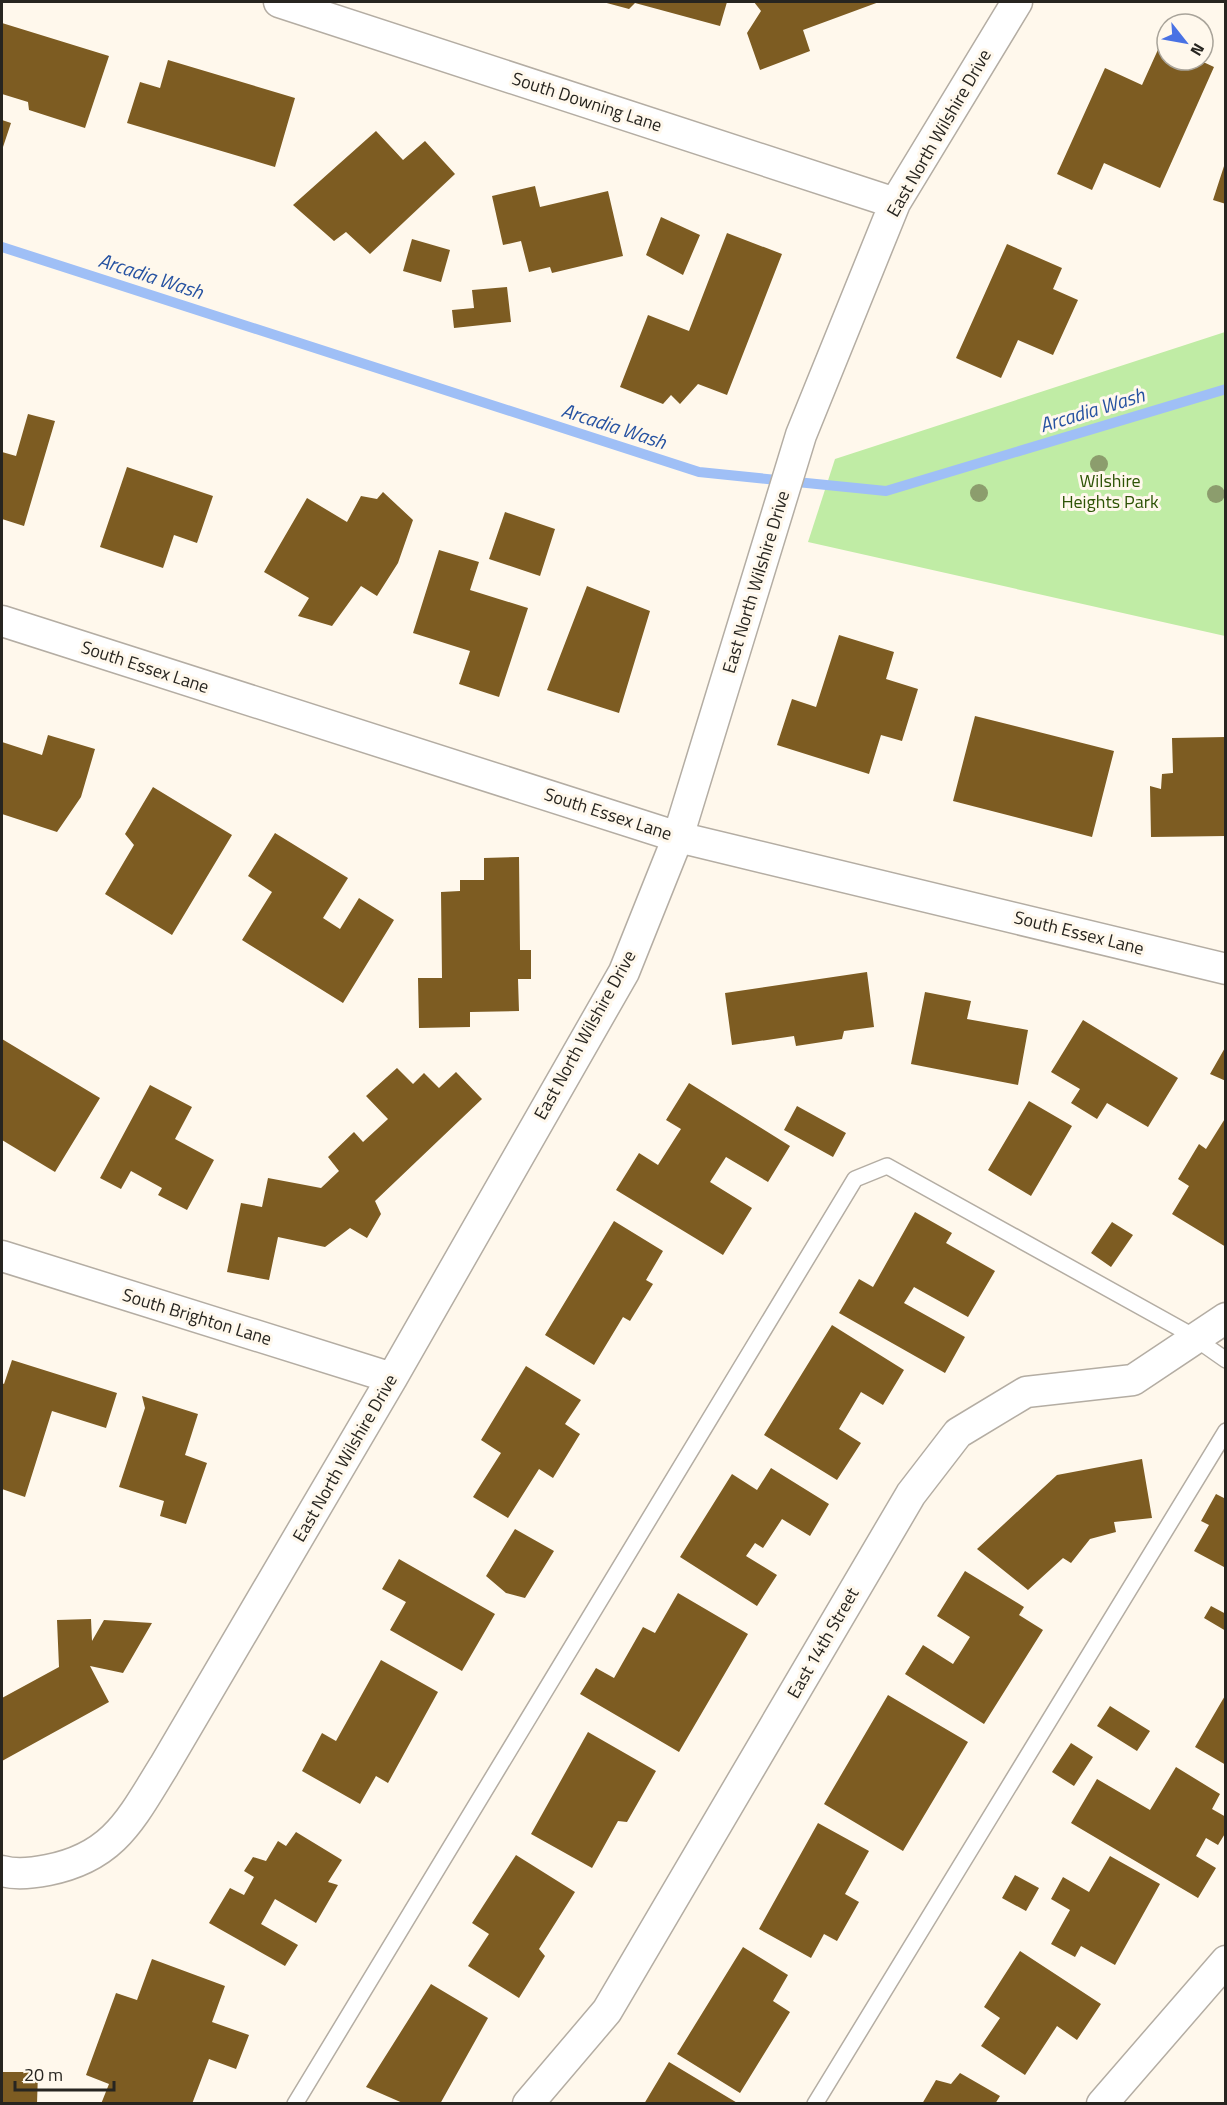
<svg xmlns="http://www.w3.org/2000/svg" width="1227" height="2105" viewBox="0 0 1227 2105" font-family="'Titillium Web',sans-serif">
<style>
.green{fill:#c0eca5}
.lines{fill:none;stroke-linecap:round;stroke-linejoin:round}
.stream{stroke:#9fbff6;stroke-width:10}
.building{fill:#7d5c22}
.lane-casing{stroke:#b4ada3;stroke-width:18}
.street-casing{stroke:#b4ada3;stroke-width:33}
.lane{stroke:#fff;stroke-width:15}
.street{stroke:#fff;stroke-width:30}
.tree{fill:#8c9d6d}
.labels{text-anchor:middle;stroke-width:6;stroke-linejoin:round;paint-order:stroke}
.street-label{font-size:18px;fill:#272520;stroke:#fff8ec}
.park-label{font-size:18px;fill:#2d5305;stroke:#fff8ec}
.water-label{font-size:20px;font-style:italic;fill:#2652a1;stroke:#fff8ec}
</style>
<rect width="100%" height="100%" fill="#fff8ec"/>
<path class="green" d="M1225 332V636L808 542 835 459Z"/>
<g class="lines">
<path class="stream" d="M2 247 699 472 886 491 1226 389"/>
</g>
<path class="building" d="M603 2H727L720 26 635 3 629 9Z
M754 2H879L803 30 810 51 760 70 747 33 761 11Z
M2 23 109 56 85 128 29 110 28 102 2 94Z
M1161 43 1167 46V60H1199L1214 67 1160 188 1104 163 1092 190 1057 174 1105 68 1142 85Z
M168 60 295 98 275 167 127 123 140 82 160 88Z
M2 120 11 123 2 150Z
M376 131 403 160 425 141 455 174 370 254 346 232 334 241 293 205Z
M1225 163H1226V204L1213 200Z
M535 186 540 207 608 191 623 256 552 273 550 267 529 272 521 241 503 245 492 196Z
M661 217 700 235 683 275 646 255Z
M727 233 782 254 727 395 698 384 680 404 671 395 663 404 620 387 648 315 689 331Z
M412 239 450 250 441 282 403 271Z
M1007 244 1062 268 1053 289 1078 300 1053 355 1018 340 1001 378 956 358Z
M507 287 511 322 454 328 452 310 474 308 472 290Z
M28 414 55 421 24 526 2 519V452L16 456Z
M127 467 213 496 197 543 174 535 163 568 100 547Z
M383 492 413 520 398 563 377 596 361 586 332 626 298 616 309 598 264 572 307 498 347 522 361 496 377 499Z
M505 512 555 529 540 576 489 559Z
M439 550 479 562 470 590 528 608 499 697 459 684 470 651 413 633Z
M587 586 650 611 619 713 547 690Z
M839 635 894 652 886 679 918 689 902 741 881 735 869 774 777 745 792 699 816 707Z
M975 716 1114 751 1092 837 953 801Z
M48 735 95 749 81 797 57 832 2 814V742L42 755Z
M1226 737V836L1151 837 1150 786 1161 789 1162 774 1173 773 1172 738Z
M153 787 232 835 172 935 105 894 134 845 125 834Z
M275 833 348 878 323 918 340 929 359 898 394 920 343 1003 242 940 272 892 248 876Z
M519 857 520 950H531V979H518L519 1011 470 1012V1027L419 1028 418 978H442L441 892 460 891V880H484V858Z
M867 972 874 1027 844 1031 842 1039 796 1046 794 1036 732 1045 725 993Z
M925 992 971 1001 967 1019 1028 1030 1018 1085 911 1064Z
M1083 1020 1178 1078 1148 1127 1107 1103 1097 1119 1071 1103 1080 1089 1051 1072Z
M2 1039 100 1098 55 1172 2 1140Z
M1226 1046V1081L1210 1074Z
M397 1068 413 1084 424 1073 439 1088 456 1072 482 1099 375 1201 381 1214 367 1238 350 1228 325 1247 278 1237 269 1280 227 1272 241 1203 262 1207 268 1178 321 1188 339 1171 328 1157 354 1132 363 1142 388 1119 366 1096Z
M689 1083 790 1146 768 1182 726 1157 710 1182 752 1208 723 1255 616 1190 639 1153 658 1165 681 1129 666 1120Z
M150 1085 192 1107 175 1139 214 1160 187 1210 158 1195 162 1188 131 1171 121 1189 100 1178Z
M1029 1101 1072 1126 1031 1196 988 1170Z
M797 1106 846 1133 833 1157 784 1130Z
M1226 1117V1247L1172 1214 1189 1186 1178 1179 1199 1144 1206 1149Z
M915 1212 952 1233 946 1243 995 1271 968 1317 914 1287 904 1303 965 1337 945 1373 839 1313 859 1279 873 1287Z
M614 1221 663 1251 646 1280 653 1284 630 1321 623 1317 594 1365 545 1335Z
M1112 1222 1133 1235 1111 1267 1091 1253Z
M832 1325 904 1370 883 1405 861 1392 839 1429 861 1443 837 1480 764 1435Z
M12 1360 117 1393 106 1428 52 1411 25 1497 2 1489 3 1445 2 1444V1383L4 1384Z
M526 1366 581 1400 565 1424 580 1434 553 1478 539 1469 508 1518 473 1497 501 1453 481 1440Z
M142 1396 198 1414 185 1455 207 1463 186 1524 160 1516 164 1501 119 1487 145 1408Z
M1142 1459 1152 1518 1114 1522 1116 1532 1090 1539 1071 1563 1063 1558 1028 1590 977 1549 1057 1475Z
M771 1468 829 1504 810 1536 782 1519 763 1548 755 1543 746 1556 777 1575 757 1606 680 1557 732 1474 757 1490Z
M1216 1494 1226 1499 1224 1567 1194 1551 1209 1525 1201 1521Z
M515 1529 554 1551 525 1598 506 1593 486 1576Z
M399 1559 495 1614 462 1671 390 1630 406 1602 382 1589Z
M965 1571 1024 1607 1019 1615 1043 1630 984 1724 905 1674 923 1645 953 1664 970 1637 937 1616Z
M678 1593 748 1634 679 1752 580 1694 596 1668 614 1678 643 1627 655 1633Z
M1211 1606 1226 1614V1631L1204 1618Z
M91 1619 92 1641 104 1620 152 1623 123 1673 90 1666 109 1702 2 1761V1698L59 1667 57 1620Z
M381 1660 438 1692 388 1783 376 1776 360 1804 302 1771 322 1733 336 1741Z
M1226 1694V1765L1195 1747Z
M888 1695 968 1742 903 1851 824 1804Z
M1110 1706 1150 1731 1137 1751 1097 1726Z
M588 1732 656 1771 627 1822 618 1821 592 1868 531 1834Z
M1071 1743 1093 1757 1074 1786 1052 1772Z
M1176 1767 1220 1794 1212 1809 1226 1817V1832L1218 1845 1206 1838 1196 1856 1216 1868 1198 1898 1071 1823 1097 1779 1150 1810Z
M818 1823 869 1851 845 1894 859 1902 837 1941 824 1934 811 1958 759 1929Z
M296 1832 342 1860 328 1882 338 1885 316 1923 275 1899 261 1924 298 1945 285 1966 209 1923 230 1888 244 1895 254 1877 244 1871 253 1857 266 1861 278 1841 286 1846Z
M516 1855 575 1892 539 1949 545 1956 519 1998 468 1966 489 1934 472 1923Z
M1110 1856 1160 1884 1115 1965 1081 1946 1075 1957 1051 1944 1070 1910 1051 1899 1063 1877 1089 1892Z
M1015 1875 1039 1888 1026 1911 1002 1898Z
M743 1947 788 1975 773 2001 790 2012 740 2093 677 2054Z
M1020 1951 1101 2004 1077 2040 1057 2026 1025 2075 981 2046 1000 2018 984 2007Z
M152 1959 225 1986 212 2022 249 2035 236 2069 209 2059 192 2104H101L109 2084 86 2075 116 1993 137 2000Z
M431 1984 488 2018 440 2104H405L366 2087Z
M669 2062 739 2104H644Z
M2 2072H38L37 2104H2Z
M960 2073 1000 2096 995 2104H922L936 2080 951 2084Z"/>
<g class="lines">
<defs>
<path id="lane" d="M295 2104 855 1179 887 1166 1186 1332 1226 1360
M815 2104 1226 1431"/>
<path id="street" d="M279 2 895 203
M2 621 678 837 1226 969
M2 1256 392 1378
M2 1871C16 1875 33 1873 48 1870 114 1857 131 1819 164 1766L392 1378 624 972 678 837 801 435 895 203 1017 2
M528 2104 607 2011 911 1494 958 1433 1026 1392 1133 1380 1226 1318
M1102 2104 1226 1961"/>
</defs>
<use href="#lane" class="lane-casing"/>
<use href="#street" class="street-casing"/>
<use href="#lane" class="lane"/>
<use href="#street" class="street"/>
</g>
<g class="tree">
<circle cx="1099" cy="464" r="9"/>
<circle cx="979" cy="493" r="9"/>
<circle cx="1216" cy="494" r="9"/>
</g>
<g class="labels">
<g class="street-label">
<text transform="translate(587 102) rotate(18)" y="6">South Downing Lane</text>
<text transform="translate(939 133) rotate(-60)" y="6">East North Wilshire Drive</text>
<text transform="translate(756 582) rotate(-73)" y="6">East North Wilshire Drive</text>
<text transform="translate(145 667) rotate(18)" y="6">South Essex Lane</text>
<text transform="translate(608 814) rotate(18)" y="6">South Essex Lane</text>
<text transform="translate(1079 933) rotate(14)" y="6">South Essex Lane</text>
<text transform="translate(585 1035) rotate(-61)" y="6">East North Wilshire Drive</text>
<text transform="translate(197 1317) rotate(17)" y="6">South Brighton Lane</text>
<text transform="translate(345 1458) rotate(-60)" y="6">East North Wilshire Drive</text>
<text transform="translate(823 1643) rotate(-60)" y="6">East 14th Street</text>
</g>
<g class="park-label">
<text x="1110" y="487">Wilshire<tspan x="1110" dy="21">Heights Park</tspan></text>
</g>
<g class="water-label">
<text transform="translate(151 276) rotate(18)" y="7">Arcadia Wash</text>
<text transform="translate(1092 410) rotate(-17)" y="7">Arcadia Wash</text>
<text transform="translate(614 426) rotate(18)" y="7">Arcadia Wash</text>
</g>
</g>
<rect width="1227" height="2105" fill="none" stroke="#272520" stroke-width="6"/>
<g transform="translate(1185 42) rotate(121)"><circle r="28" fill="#fff8ec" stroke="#a9a49a" stroke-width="1.5"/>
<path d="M0-4.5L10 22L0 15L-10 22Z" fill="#4972e4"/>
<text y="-9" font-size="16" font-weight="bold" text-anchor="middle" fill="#272520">N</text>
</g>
<path d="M15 2081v9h99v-9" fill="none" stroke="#272520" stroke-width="3"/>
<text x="24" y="2081" font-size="18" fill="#272520" stroke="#fff8ec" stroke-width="4.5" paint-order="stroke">20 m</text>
</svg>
